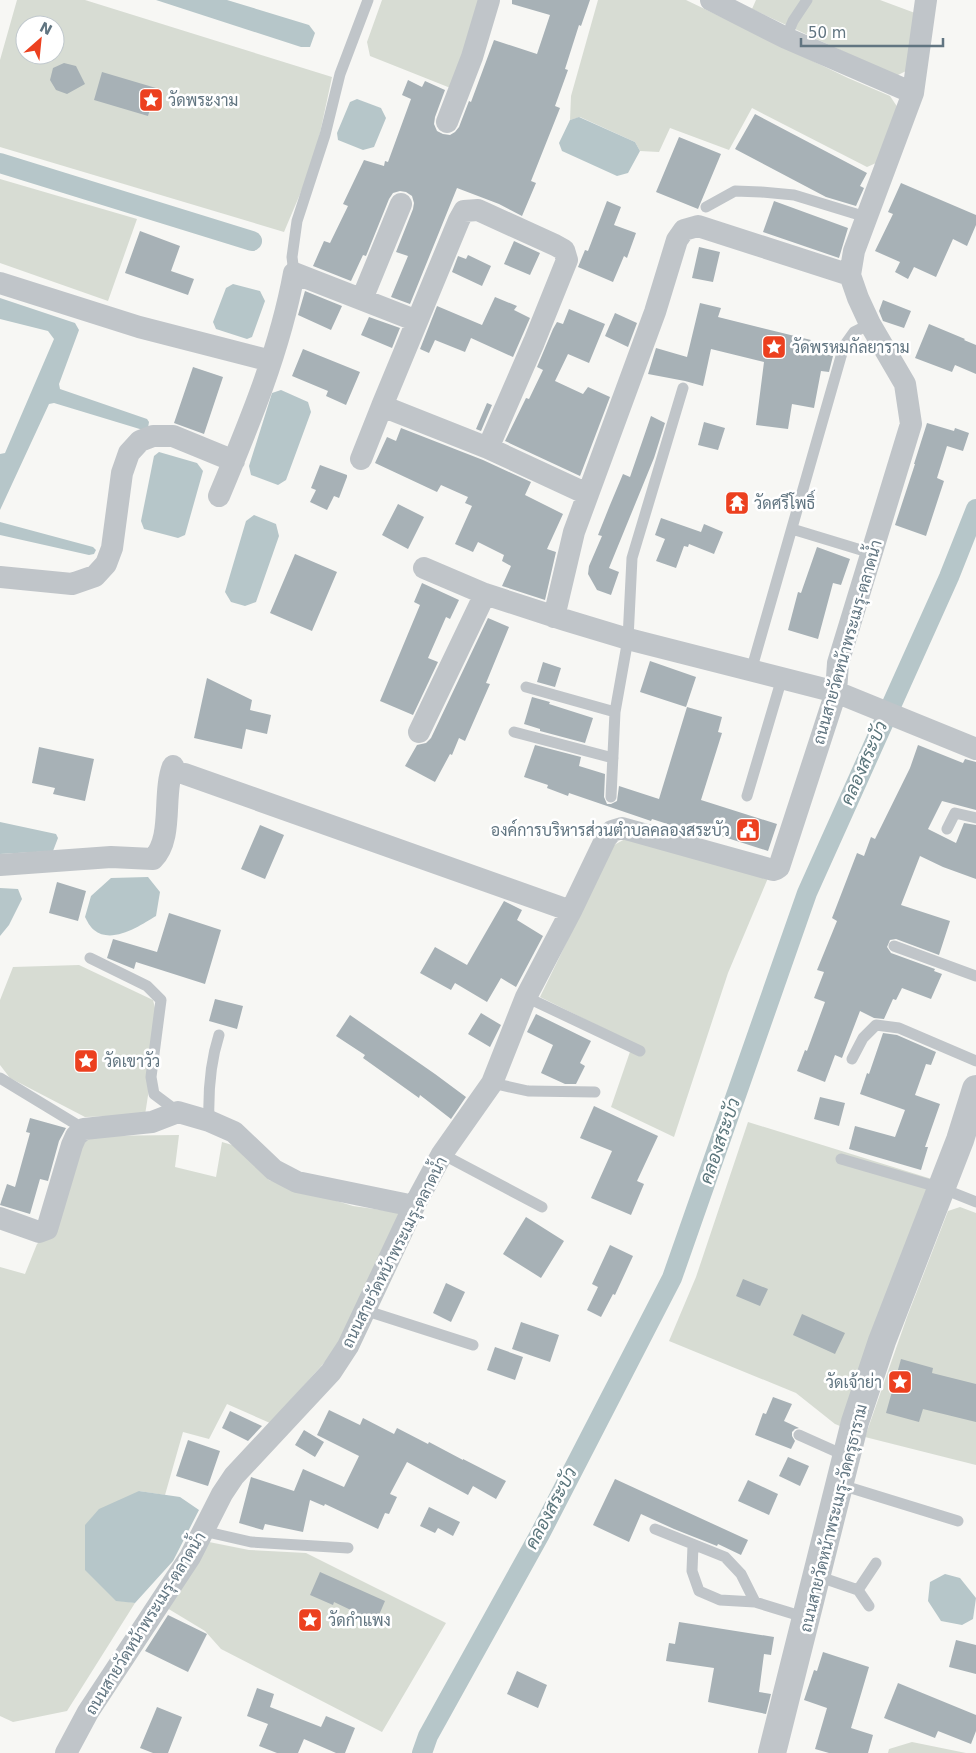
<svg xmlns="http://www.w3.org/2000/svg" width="976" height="1753" viewBox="0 0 976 1753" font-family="'DejaVu Sans',Sarabun,sans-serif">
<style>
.green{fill:#d7dcd3;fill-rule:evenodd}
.water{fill:#b6c6c9}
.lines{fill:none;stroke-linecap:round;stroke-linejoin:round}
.canal{stroke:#b6c6c9;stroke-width:20}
.building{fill:#a7b1b6}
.service{stroke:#c0c5c9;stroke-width:11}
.minor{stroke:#c0c5c9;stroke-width:22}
.tertiary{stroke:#c0c5c9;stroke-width:28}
.labels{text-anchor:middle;stroke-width:5;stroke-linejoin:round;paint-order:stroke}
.poi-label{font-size:16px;fill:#617581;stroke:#fff;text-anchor:start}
.street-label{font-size:16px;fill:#617581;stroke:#fff}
.water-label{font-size:18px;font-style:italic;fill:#5b767c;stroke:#fff}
</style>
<rect width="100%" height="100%" fill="#f7f7f4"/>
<path class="green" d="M17 0H85L332 77 314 161 284 232 0 147V60ZM25 25H55V55H25Z
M382 0H483L453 89 370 56 367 42Z
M598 0H686L848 78 890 96 898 108 876 163 867 167 752 108 729 150 670 128 659 152 640 151 635 142 580 117 570 120 571 96Z
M756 0H880L915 13 906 71 896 76 752 9Z
M0 179 137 219 108 301 0 263Z
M627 838 768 878 728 973 674 1137 611 1107 633 1043 540 997 614 845Z
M79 965 153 1000 159 1024 145 1115 85 1117 10 1078 0 1065V1000L13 967Z
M748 1122 935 1180 840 1426 835 1424 796 1393 669 1341 696 1277Z
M179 1135 175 1167 216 1177 222 1142 246 1149 269 1180 353 1206 403 1213 342 1343 270 1423 227 1404 209 1439 183 1432 165 1495 139 1491 116 1600 135 1603 67 1711 13 1722 0 1716V1267L25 1274 37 1244 57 1228 80 1147 91 1136Z
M960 1207 976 1213V1465L865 1437 907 1317 948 1211Z
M209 1542 249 1550 306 1553 446 1623 382 1732 221 1649 205 1631 167 1608Z
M912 1742 966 1753H888L889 1749Z"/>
<path class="water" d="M156 0H227L309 25 315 33 310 47H301Z
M357 99 381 108 386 118 374 147 363 150 338 140 337 133 350 102Z
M579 117 635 142 640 151 628 173 617 176 562 151 559 143 570 120Z
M233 284 260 291 265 301 252 337 247 339 216 329 213 322 226 288Z
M0 298 75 323 79 330 59 384 60 389 147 419 149 422 148 428 143 430 54 403 49 404 0 510V454L5 453 54 339 48 331 0 319Z
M281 390 308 402 311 412 286 480 278 485 251 475 249 466 272 393Z
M159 452 197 463 203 471 185 535 178 538 144 529 141 521 154 456Z
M254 515 276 524 279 536 256 602 245 606 231 602 225 592 246 521Z
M0 522 93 547 96 550 94 554 89 555 0 535Z
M0 822 56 834 58 838 53 851 0 854Z
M148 877 160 892 156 916C141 925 112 945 94 930 90 927 87 921 85 917L91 896 111 878Z
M0 888 18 889 22 899 9 925 0 936Z
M139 1491 180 1497 199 1510 173 1561 135 1603 116 1601 85 1570V1525L99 1509Z
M945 1574 960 1578 976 1598 973 1619 962 1625 941 1621 928 1601 930 1582Z"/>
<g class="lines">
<path class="canal" d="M0 163 252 241
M422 1753 428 1736 540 1534 672 1278 807 893 949 577 976 509"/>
</g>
<path class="building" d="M512 0H590L581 26 579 25 565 69 568 70 555 106 560 108 531 181 536 183 522 216 499 204 457 188 410 304 391 297 408 256 396 252 413 209 414 203 412 196 406 192 400 191 393 193 389 199 366 256 363 255 351 281 313 266 324 241 330 243 348 206 343 204 364 160 384 166 385 161 388 162 411 99 402 95 408 80 422 87 425 81 445 90 435 117 434 124 437 131 443 134 450 135 455 132 459 127 469 101 471 102 494 40 537 54 550 15 512 4Z
M64 63 76 66 85 84 67 94 56 90 50 80 53 68Z
M102 72 156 88 148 116 94 100Z
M755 114 867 173 860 186 864 188 856 206 826 197 735 149Z
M679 137 721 154 698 209 656 192Z
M901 183 976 215V225L967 246 953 239 936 277 914 267 908 279 895 272 900 262 875 251 893 214 888 212Z
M607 201 621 207 614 225 636 233 627 258 624 256 613 282 578 267 585 250 588 251Z
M774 201 848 228 839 258 763 232Z
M140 231 180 246 171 271 194 279 188 295 125 273Z
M514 241 540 253 530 275 504 264Z
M699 247 720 252 713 282 692 278Z
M468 255 491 266 482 286 452 272 458 256 466 259Z
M305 291 342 306 331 330 298 315Z
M495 297 517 306 514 310 530 318 513 357 471 338 465 352 435 340 429 353 420 349 437 306 482 325Z
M883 300 911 311 904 328 883 321 879 311Z
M700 303 721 308 718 317 811 340 809 350 833 356 829 372 821 371 814 408 792 404 788 429 756 425 764 362 711 349 703 386 685 381 648 374 656 348 687 357Z
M569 309 605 324 589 363 568 354 555 381 583 394 588 387 610 397 580 476 505 441 526 398 529 399 543 370 537 367 553 329 557 322 563 324Z
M615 313 637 323 628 347 605 336Z
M369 317 400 328 392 348 361 335Z
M929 324 965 339 964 340 976 345V374L955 365 952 372 915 358Z
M303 349 360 372 346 405 326 396 328 391 292 376Z
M193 367 223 377 204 434 174 423Z
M487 403 492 405 481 431 476 429Z
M651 416 665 423 654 458 609 568 619 572 611 595 597 590 588 574 589 566 602 536 598 535 610 505 623 474 630 477Z
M704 422 725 428 718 450 698 445Z
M927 423 954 431 955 428 969 433 963 451 947 446 937 478 944 481 926 536 895 525 915 464H914Z
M401 428 483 460 531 482 525 495 563 514 547 549 556 552 545 600 502 586 511 566 502 561 504 555 478 542 473 552 455 544 472 506 465 503 468 497 441 485 437 492 375 463 387 437 396 441Z
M320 465 347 475V477L339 498 334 496 327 510 310 502 316 490 311 488Z
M398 504 424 517 408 549 382 535Z
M661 518 701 532 704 524 723 532 714 554 689 544 688 547 684 546 676 568 656 561 665 539 655 535Z
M817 547 850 559 841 585 833 583 818 639 788 630 798 592 801 593Z
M295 554 337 572 312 631 270 613Z
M422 583 459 600 450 619 446 617 428 658 438 662 413 715 380 701 420 605 414 602Z
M488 618 509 627 486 683 490 684 465 741 459 738 452 755 450 754 435 782 405 766 417 745 426 743 431 738Z
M650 661 696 677 686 707 640 692Z
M543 662 561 668 555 687 537 682Z
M207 678 252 700 250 710 271 715 267 734 246 729 242 749 194 738Z
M532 697 550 702 549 704 593 718 585 743 540 731V729L524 724Z
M687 707 722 717 718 732 722 733 701 800 777 824 768 851 696 828 695 833 652 819 651 821 569 793 568 796 547 788 548 785 524 777 535 745 581 757 579 766 605 774 604 797 607 804H611L617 801 619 786 659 799Z
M918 745 963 763 965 759 976 762V810L942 801 928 829 956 843 964 823 976 825V879L943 867 920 856 901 905 950 921 939 955 896 939 890 940 887 947 891 953 935 969 934 971 942 974 931 999 902 988 896 1000 893 999 884 1019 874 1018 860 1011 842 1058 835 1055 825 1082 797 1071 805 1050 807 1051 825 1002 814 998 824 972 817 970 837 921 832 918 857 853 864 856 871 837 875 839 910 768Z
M39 747 94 759 85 801 53 794 55 788 32 783Z
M260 825 284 835 265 879 241 869Z
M57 882 86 891 78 921 49 913Z
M504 901 522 910 517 920 543 936 516 987 501 978 487 1002 455 983 451 990 420 973 435 947 467 965Z
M169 913 221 930 205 984 136 962 134 969 107 958 113 939 157 952Z
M215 999 243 1006 237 1029 209 1021Z
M481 1013 501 1025 490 1047 468 1034Z
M536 1014 591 1041 580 1063 585 1066 576 1084H565L541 1073 553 1045 527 1032Z
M350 1015 435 1074 466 1097 451 1119 420 1095 419 1098 363 1058 365 1055 336 1036Z
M883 1033 897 1035 936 1052 931 1065 926 1064 915 1095 940 1104 925 1147H928L921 1170 849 1149 855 1126 895 1137 905 1110 860 1094 867 1073 869 1074Z
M820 1097 845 1103 839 1126 814 1119Z
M594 1106 658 1136 637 1181 644 1184 631 1215 591 1198 612 1151 580 1138Z
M30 1118 66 1128 59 1141 48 1181 40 1179 30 1214 0 1205 7 1184 15 1187 30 1133 26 1132Z
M526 1217 564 1241 541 1278 503 1254Z
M610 1245 633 1256 615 1295 613 1294 601 1317 587 1310 598 1287 592 1284Z
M743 1279 768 1289 760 1306 736 1296Z
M446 1283 465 1292 451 1322 433 1313Z
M802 1314 845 1333 835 1354 793 1335Z
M521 1322 559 1335 550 1362 512 1349Z
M495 1347 523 1357 515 1380 487 1370Z
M901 1359 933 1368 932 1373 976 1384V1422L923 1409 919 1422 886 1413Z
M773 1397 792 1404 784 1421 799 1428 795 1429 792 1432V1436L795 1441 791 1449 755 1435 763 1413 766 1414Z
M329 1410 360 1425 363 1418 394 1434 397 1428 428 1444 429 1442 463 1460V1459L506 1481 496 1499 473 1486 468 1495 407 1462 390 1494 397 1497 389 1514 385 1513 378 1529 325 1504 324 1506 310 1500 303 1532 265 1524 263 1530 239 1523 251 1477 294 1491 303 1469 344 1487 359 1456 317 1435Z
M230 1411 262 1426 248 1441 222 1428Z
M304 1430 324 1442 315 1457 295 1445Z
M188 1440 220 1451 208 1486 176 1476Z
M788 1457 809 1466 800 1486 779 1476Z
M615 1479 748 1540 741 1555 718 1544 717 1546 674 1529 641 1514 629 1542 593 1525Z
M748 1480 778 1494 769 1515 738 1501Z
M429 1507 460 1522 453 1536 438 1528 435 1533 420 1526Z
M320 1572 385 1601 376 1622 334 1602 333 1605 310 1595Z
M168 1615 207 1634 188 1672 145 1651Z
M679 1622 774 1637 771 1655 764 1654 759 1692 771 1694 766 1714 708 1702 714 1668 666 1661 669 1643 675 1644Z
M956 1640 976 1645V1674L949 1667Z
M823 1652 869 1667 851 1728 873 1735 868 1753H829L815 1749 827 1708 804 1700 814 1670 817 1671Z
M517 1671 547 1685 538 1708 507 1694Z
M898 1683 976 1715V1731L971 1744 938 1731 935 1738 884 1718Z
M257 1688 274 1694 270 1707 321 1727 326 1716 355 1728 345 1753H336L304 1739 298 1753H277L259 1746 268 1724 247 1716Z
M157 1707 182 1717 168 1753H153L140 1748Z"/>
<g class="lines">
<path class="service" d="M786 38 793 21 807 0
M706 207 735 191 761 192 794 195 866 217
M294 273 292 257 297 221 325 135 340 74 368 0
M792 529 871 553
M751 671 844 346 854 332 870 324
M526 687 615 712
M514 732 613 758
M747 796 782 678
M611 797 615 712 628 639 632 558 683 388
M947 829 955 813 976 818
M894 946 976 976
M90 958 147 986 161 1000 151 1077 154 1094 178 1112
M526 997 640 1051
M852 1059 863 1038 876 1025 899 1028 976 1061
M0 1078 84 1129
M492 1083 528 1091 595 1092
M209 1121C208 1091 210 1063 219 1035
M442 1154 542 1207
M841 1159 941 1188 976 1202
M364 1310 473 1345
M799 1435 846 1456
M838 1484 958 1521
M655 1529 725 1557 741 1574 755 1602
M203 1531 251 1542 348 1548
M693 1545 692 1571 699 1591 720 1600 755 1602 807 1618
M817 1576 858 1590 869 1606
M858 1590 876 1563"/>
<path class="minor" d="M711 0 786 38 913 93
M447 122 472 57 489 0
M0 283 139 327 271 361
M362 299 401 204
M488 448 534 342 567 260 564 250 555 245 478 210 464 211 459 220 382 406 488 448 587 494
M361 459 382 406
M219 496C249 424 280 350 294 273L417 321
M424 568 485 594 565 620 628 639 836 692 976 749
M0 577 72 584 95 576 106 564 112 548 122 473 129 453 140 441 153 436H173L234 461
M554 617 574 532 655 312 677 240 684 230 698 226 850 275
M419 732 485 594
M185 774 571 911
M0 865 111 857 153 859C174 838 162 794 173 766
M0 1218 39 1232 47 1229 72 1145 76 1136 84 1129 152 1122 178 1112 209 1121 234 1132 274 1170 297 1182 414 1206
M66 1753 88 1712 190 1557 222 1494 234 1476 331 1372 348 1346 414 1206 442 1154 492 1083 526 997 571 911 606 838 612 831 622 828 773 870 776 869 779 867 836 692 838 663 911 424 905 384 870 324 858 298 850 275 854 251 913 93 926 0"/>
<path class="tertiary" d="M772 1753 855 1422 882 1341 960 1140 976 1089"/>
</g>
<defs>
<symbol id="sight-square" viewBox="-11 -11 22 22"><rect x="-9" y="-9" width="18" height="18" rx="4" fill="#ec401f" stroke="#fff"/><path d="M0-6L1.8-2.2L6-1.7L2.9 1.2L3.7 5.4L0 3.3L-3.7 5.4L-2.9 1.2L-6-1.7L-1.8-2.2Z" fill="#fff"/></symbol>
<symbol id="temple-square" viewBox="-11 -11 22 22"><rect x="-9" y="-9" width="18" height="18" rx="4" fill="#ec401f" stroke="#fff"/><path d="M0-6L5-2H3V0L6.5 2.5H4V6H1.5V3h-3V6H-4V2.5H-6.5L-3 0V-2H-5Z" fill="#fff"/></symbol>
<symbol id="civic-square" viewBox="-11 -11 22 22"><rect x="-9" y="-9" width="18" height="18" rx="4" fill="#ec401f" stroke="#fff"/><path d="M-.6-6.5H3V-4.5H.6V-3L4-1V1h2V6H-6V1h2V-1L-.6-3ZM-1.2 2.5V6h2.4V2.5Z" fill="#fff"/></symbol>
</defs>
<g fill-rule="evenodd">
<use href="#sight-square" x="137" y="86" width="28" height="28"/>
<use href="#sight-square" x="760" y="333" width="28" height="28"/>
<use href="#temple-square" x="723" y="489" width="28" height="28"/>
<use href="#civic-square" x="734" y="816" width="28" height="28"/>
<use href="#sight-square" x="72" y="1047" width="28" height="28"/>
<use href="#sight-square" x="886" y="1368" width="28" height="28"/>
<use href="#sight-square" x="296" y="1606" width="28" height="28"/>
</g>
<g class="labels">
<g class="poi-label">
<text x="168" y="106">วัดพระงาม</text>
<text x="792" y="353">วัดพรหมกัลยาราม</text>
<text x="754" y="509">วัดศรีโพธิ์</text>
<text x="730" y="836" text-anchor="end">องค์การบริหารส่วนตำบลคลองสระบัว</text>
<text x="104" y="1067">วัดเขาวัว</text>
<text x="882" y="1388" text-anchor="end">วัดเจ้าย่า</text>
<text x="328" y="1626">วัดกำแพง</text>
</g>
<g class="street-label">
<text transform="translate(847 642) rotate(-74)" y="6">ถนนสายวัดหน้าพระเมรุ-ตลาดน้ำ</text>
<text transform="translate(394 1252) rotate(-63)" y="6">ถนนสายวัดหน้าพระเมรุ-ตลาดน้ำ</text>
<text transform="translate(833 1518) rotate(-76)" y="6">ถนนสายวัดหน้าพระเมรุ-วัดครุธาราม</text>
<text transform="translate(145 1623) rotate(-58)" y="6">ถนนสายวัดหน้าพระเมรุ-ตลาดน้ำ</text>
</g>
<g class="water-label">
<text transform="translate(864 763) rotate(-66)" y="6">คลองสระบัว</text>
<text transform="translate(720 1141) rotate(-71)" y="6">คลองสระบัว</text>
<text transform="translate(551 1508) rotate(-62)" y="6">คลองสระบัว</text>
</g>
</g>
<g transform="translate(40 40) rotate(27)"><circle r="24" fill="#ffffff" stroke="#c0c8cd"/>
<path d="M0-4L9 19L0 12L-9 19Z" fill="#ec401f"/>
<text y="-8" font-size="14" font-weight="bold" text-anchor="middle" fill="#617581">N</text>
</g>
<path d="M801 38v8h142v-8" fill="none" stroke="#617581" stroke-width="2.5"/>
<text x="808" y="38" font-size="15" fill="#617581" stroke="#ffffff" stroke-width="4" paint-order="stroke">50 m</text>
</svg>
